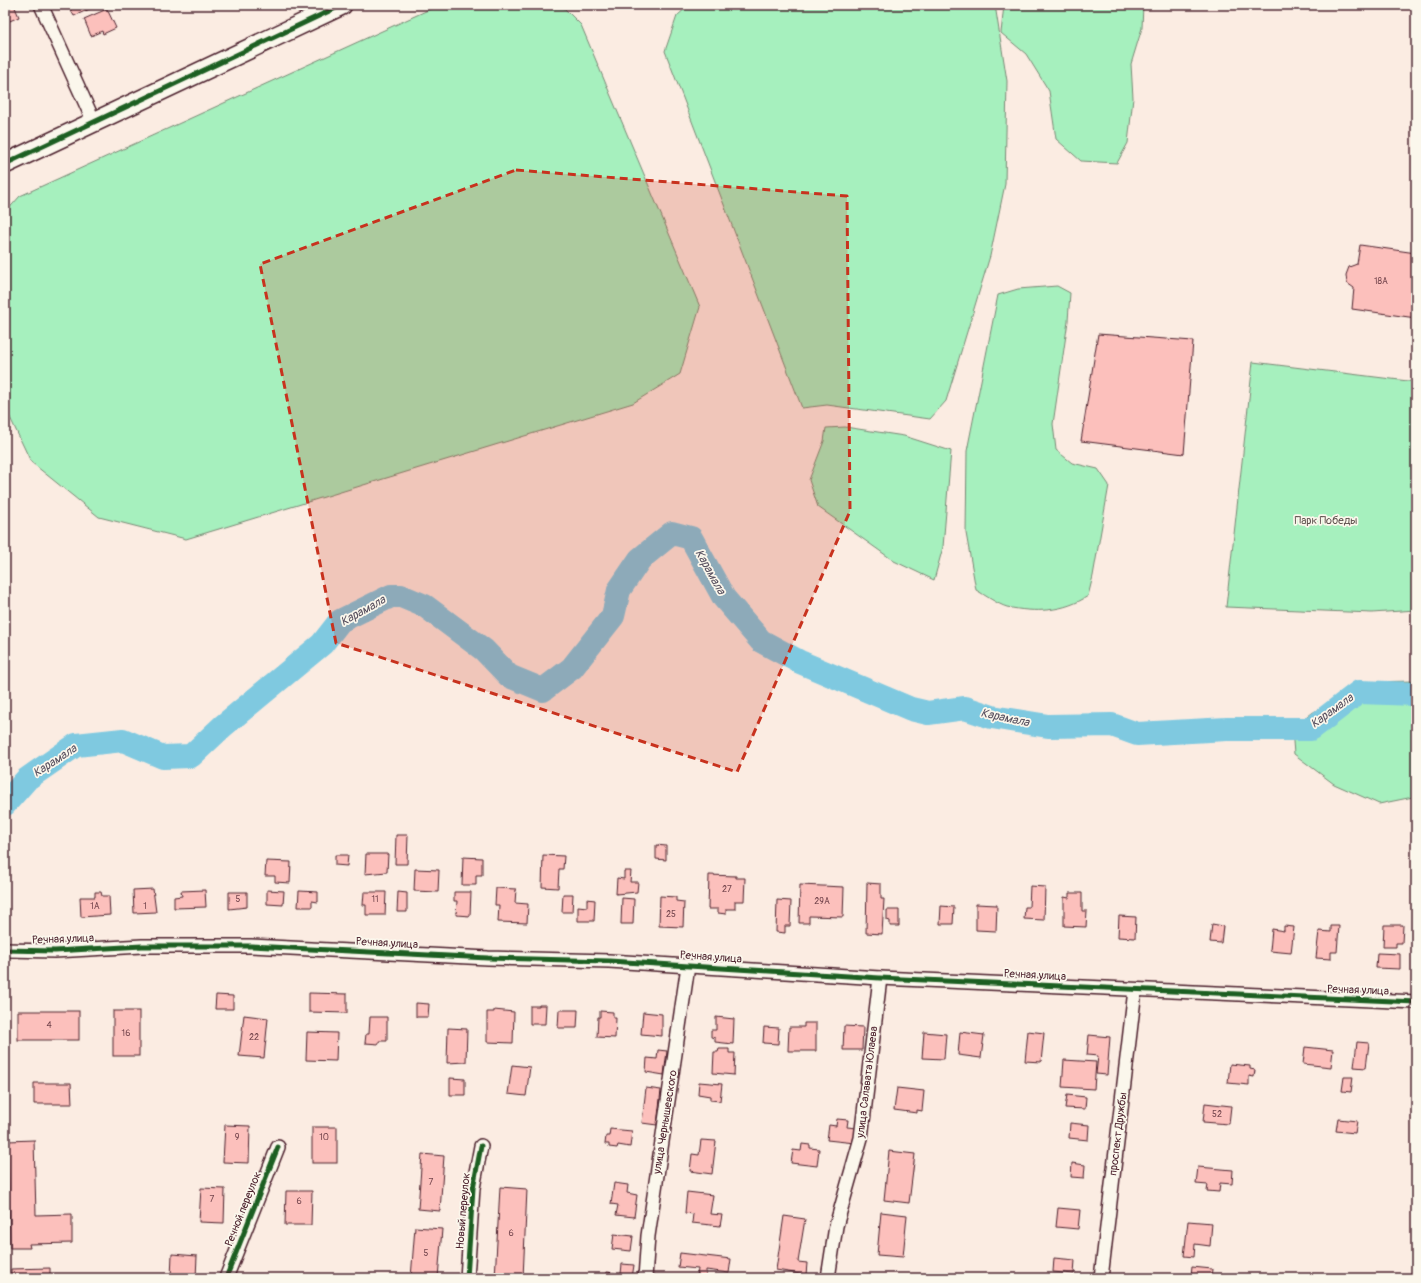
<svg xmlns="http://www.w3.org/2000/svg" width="1421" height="1283" font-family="Pangolin,sans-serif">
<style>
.green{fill:#a6f0be;stroke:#788874}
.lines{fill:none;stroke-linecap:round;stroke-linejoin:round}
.river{stroke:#7fc9e0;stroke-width:24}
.building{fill:#fcc0bc;stroke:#4a1f2b}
.street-casing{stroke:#4a1f2b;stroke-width:16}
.secondary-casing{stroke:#4a1f2b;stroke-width:22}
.street{stroke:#fbf7ec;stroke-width:13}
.secondary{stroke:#fbf7ec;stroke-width:19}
.cycleway-casing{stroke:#fbf7ec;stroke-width:8}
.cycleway{stroke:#1b5e20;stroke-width:5}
.marked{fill:#c8321e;fill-opacity:0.2;stroke:#c8321e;stroke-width:3;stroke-dasharray:8 5;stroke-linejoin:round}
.labels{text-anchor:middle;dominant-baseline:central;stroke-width:3.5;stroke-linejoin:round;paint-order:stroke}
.number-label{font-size:9px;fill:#76474f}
.park-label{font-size:11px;fill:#615350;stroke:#fbf7ec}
.street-label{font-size:11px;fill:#4a1f2b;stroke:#fbf7ec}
.water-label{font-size:12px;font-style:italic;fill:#5a5261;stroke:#fbf7ec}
</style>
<rect width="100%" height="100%" fill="#fbece2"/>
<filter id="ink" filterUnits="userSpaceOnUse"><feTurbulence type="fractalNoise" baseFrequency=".025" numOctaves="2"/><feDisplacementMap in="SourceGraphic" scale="8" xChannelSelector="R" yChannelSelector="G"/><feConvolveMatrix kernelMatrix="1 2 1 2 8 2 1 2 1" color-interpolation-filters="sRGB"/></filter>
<g filter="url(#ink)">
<!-- green -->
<g class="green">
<path d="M439,5H561L581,25L700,307L680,374L633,403L186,539L99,517L31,462L5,407V213L20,196Z"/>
<path d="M689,5H995L1007,81L1005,184L990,256L946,401L930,419L827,405L802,408L665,51L677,16Z"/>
<path d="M1004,5H1143L1142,28L1131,64L1133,98L1128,143L1117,163L1081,161L1056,139L1049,91L1026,54L1001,33Z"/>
<path d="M1057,286L1070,293L1068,321L1053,424L1056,450L1072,463L1098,469L1109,485L1093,576L1088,596C1064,612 1035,613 1007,607C997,604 985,595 976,590L966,533L967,451L998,295L1018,289Z"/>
<path d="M1253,362L1416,382V610L1372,613L1226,607Z"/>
<path d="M845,427L904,436L951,451L943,547L934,580L894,561L818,507L809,480L824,441L826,428Z"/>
<path d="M1416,681V795L1413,797L1379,804L1334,784L1294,754L1292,729L1312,713L1362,682Z"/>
</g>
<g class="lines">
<!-- river -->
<path class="river" d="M5,804L27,779L76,745L123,740L163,757L191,756L223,726L322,644L340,621L391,596H401L425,606L484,650L509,676L543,690L572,668L613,616L619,590L640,559L672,533L691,538L724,598L761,641L800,662L911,709L928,713L965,708L992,717L1048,726L1112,725L1137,734L1227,729H1311L1359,692L1416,694"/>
</g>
<!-- building -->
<g class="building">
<path d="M5,5H14L19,17L5,23Z"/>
<path d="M68,5H92L94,7L74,16Z"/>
<path d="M107,9L116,28L103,34L102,31L91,36L84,19Z"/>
<path d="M1360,245L1416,253V318L1352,309L1354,288L1347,283L1346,275L1349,267L1357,264Z"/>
<path d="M1098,334L1193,341L1184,454L1081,441Z"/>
<path d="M396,835H408L407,864H395Z"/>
<path d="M656,845L666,846V860L656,859Z"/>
<path d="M366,854H388L387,872L365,874Z"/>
<path d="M335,855H348L347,866L335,865Z"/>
<path d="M543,855L564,856L563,869H559L558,888L542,887Z"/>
<path d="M463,857L482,858V875H476V885H462Z"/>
<path d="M266,861L291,862L290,883L275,882V876H265Z"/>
<path d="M415,869L439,870L438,892L414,891Z"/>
<path d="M624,871H631L630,882H638L637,892L616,894L617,878L624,879Z"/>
<path d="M709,875L736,876V878H745L744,901H735V909H726V914L718,913V909H708Z"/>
<path d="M867,883L881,884V899H884L882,934L866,933Z"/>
<path d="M800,885L844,887L843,917L809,916V923H799Z"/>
<path d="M1030,886L1045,887L1044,920L1024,919L1025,907H1029Z"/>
<path d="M496,888L516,889L515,903L528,904L527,923L498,922L499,905H495Z"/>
<path d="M153,889L156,912L134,913L133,890Z"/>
<path d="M205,890L206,907L174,908V897L182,896L181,891Z"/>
<path d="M267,890L284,891L283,905L267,904Z"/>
<path d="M299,891L318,892V902L312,901V907H298Z"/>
<path d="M95,892H101L102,896H109L110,915L81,917L80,897H95Z"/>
<path d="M229,892H247V907L229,909Z"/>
<path d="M364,892H386L385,915H366V905H363Z"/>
<path d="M398,892L407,893V912H397Z"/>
<path d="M454,892H471L470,916L456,915L457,901H454Z"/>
<path d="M1069,893H1082V911H1087L1086,927L1064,926V897L1069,898Z"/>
<path d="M563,894H573L572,912H562Z"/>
<path d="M660,896L676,897V901L684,902L683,927L659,926Z"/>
<path d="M622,898L634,899L633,924H621Z"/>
<path d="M587,899L595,900L594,921H578V906L587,907Z"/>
<path d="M777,900L791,901L790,926H785V933L776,932Z"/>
<path d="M976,904L997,905L996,931L976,930Z"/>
<path d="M941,906L954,907L953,924H940Z"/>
<path d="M887,910H899V926H890V921L887,920Z"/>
<path d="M1119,916L1136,917L1135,938L1118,937Z"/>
<path d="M1212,924L1223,926L1221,943L1210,942Z"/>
<path d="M1384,925H1403L1402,943H1396V947H1383Z"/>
<path d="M1284,926L1294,927L1291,953L1270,951L1272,929L1284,931Z"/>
<path d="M1331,926H1339L1337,952H1331V959L1316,958L1319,931L1331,932Z"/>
<path d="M1377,953L1400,954V969L1376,968Z"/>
<path d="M309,993L347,994V1013L309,1012Z"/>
<path d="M216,995L233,996V1009H215Z"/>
<path d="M416,1003L429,1004L428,1017H416Z"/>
<path d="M539,1005H546L545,1024H530V1006H539Z"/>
<path d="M494,1010L514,1012L513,1043L487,1042V1012H494Z"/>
<path d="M559,1010H578L577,1028H558Z"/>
<rect x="18" y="1011" width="61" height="29"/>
<rect x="113" y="1011" width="26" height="45"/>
<path d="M600,1011L613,1012V1018H616L615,1038L597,1037L598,1017H600Z"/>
<path d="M643,1012L662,1014V1036L641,1034Z"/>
<path d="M244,1015L268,1018L264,1058L239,1056Z"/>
<path d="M370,1017H387V1041H379V1044L365,1043L366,1034H369Z"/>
<path d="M716,1017L734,1019L733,1044L715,1042V1038L711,1037V1030H716Z"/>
<path d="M804,1023H816V1051H788L789,1027H804Z"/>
<path d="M844,1026L863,1027L862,1050H843Z"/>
<path d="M764,1027L779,1028L778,1044L763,1043Z"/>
<path d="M448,1028L467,1029L466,1062L447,1063Z"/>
<path d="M1028,1031L1044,1033L1041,1062L1025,1061Z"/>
<path d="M307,1032L337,1033L336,1061L306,1060Z"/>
<path d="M924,1032L946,1034L944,1059L922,1058Z"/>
<path d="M960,1032L984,1035L981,1058L958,1055Z"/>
<path d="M1089,1035L1110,1037L1107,1075L1096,1074L1098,1056L1087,1055Z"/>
<path d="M1357,1042L1369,1043L1366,1068L1354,1067Z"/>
<path d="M1305,1047L1333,1050L1331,1067L1303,1064Z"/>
<path d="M719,1049H729V1053H735L734,1075L713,1073L714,1052H718Z"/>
<path d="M658,1050L667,1051L664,1075L646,1072L647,1058L657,1059Z"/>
<path d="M1064,1060L1096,1062L1094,1089L1062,1087Z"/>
<path d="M1230,1064L1250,1066V1069L1255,1070L1254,1077L1249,1076V1085L1228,1083Z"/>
<path d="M512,1065L530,1067L526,1096L508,1094Z"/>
<path d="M1344,1077H1353L1351,1092L1342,1091Z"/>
<path d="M450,1078L465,1079V1095H450Z"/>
<path d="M699,1082L722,1084L720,1101L710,1100V1096L698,1094Z"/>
<path d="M34,1083H71L72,1104H34Z"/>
<path d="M646,1088L661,1090L657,1125L642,1123Z"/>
<path d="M897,1088L924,1091L922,1111L917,1110V1113L894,1110Z"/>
<path d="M1067,1095L1086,1097L1085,1109L1065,1108Z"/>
<path d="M1205,1103L1231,1106L1229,1124L1203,1122Z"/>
<path d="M837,1119L848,1120L847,1127L857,1128L855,1143L827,1140L829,1125L836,1126Z"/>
<path d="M1338,1119L1357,1121L1355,1133L1336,1131Z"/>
<path d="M1070,1123L1089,1125L1088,1140L1069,1138Z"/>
<path d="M225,1125L250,1126L249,1163L223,1162Z"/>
<rect x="312" y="1127" width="25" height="36"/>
<path d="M610,1129L632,1131L630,1147L618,1145L617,1148L609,1147V1144H605L606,1136H609Z"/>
<path d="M34,1140L36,1215L72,1214V1243L29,1244L30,1248H10L8,1141Z"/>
<path d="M701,1140L716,1141L712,1174L690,1171L692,1154L699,1155Z"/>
<path d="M802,1144L810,1145V1148L819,1149L817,1166L791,1163L793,1150L801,1151Z"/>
<path d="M889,1151L915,1154L909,1203L884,1200Z"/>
<path d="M422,1154L444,1156L440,1211L418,1209Z"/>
<path d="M1072,1163L1085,1165L1084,1178L1071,1177Z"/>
<path d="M1198,1167L1233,1170L1232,1184L1220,1183L1219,1192L1207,1191L1208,1185L1196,1184Z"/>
<path d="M1415,1178L1416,1179V1192L1413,1191Z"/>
<path d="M614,1183L628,1185L627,1193L637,1195L634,1217L616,1215L618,1205L611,1204Z"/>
<path d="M500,1187L527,1189L523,1278H495Z"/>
<path d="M201,1188L225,1189L224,1223L199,1222Z"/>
<path d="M286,1191H312L311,1225H285Z"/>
<path d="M687,1192L713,1195L710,1214L722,1215L720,1226L692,1223L693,1214L685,1213Z"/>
<path d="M1058,1208L1080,1210L1078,1229L1056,1227Z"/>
<path d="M881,1212L907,1215L903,1257L877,1255Z"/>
<path d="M784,1216L805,1219L798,1262L807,1263L806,1275L776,1270Z"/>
<path d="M1188,1221L1212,1223L1210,1246L1195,1244L1194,1257L1184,1256Z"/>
<path d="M415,1227L442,1229L438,1278H411Z"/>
<path d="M614,1234L633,1236L631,1251L612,1249Z"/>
<path d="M680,1253L731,1259L729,1273L706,1270V1277L697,1276L698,1269L678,1267Z"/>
<path d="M172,1254L197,1256L196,1278H171Z"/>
<path d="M1054,1258L1075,1260L1074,1274L1053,1272Z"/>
<path d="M622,1264L634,1265L632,1278H606L607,1272L621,1274Z"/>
<path d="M1192,1267L1212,1269L1211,1278H1175V1275L1191,1276Z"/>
<path d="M50,1268V1278H11V1269Z"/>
</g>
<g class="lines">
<!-- street casing -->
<g class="street-casing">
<g id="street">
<path d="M41,5L94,122"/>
<path d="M5,950L55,951L142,946H251L488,958L609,961L880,978L1416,1002"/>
<path d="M226,1278L278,1147"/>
<path d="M467,1278L473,1188L481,1146"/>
<path d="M645,1278L648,1236L688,966"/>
<path d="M828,1278L836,1226L861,1138L880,978"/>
<path d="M1101,1278L1135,990"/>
</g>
</g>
<!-- secondary casing -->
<g class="secondary-casing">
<path id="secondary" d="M5,164L342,5"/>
</g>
<!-- street -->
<use href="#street" class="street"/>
<!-- secondary -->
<use href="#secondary" class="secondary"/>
<!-- cycleway casing -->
<g class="cycleway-casing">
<g id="cycleway">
<path d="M5,164L342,5"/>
<path d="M5,950L55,951L142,946H251L488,958L609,961L880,978L1416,1002"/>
<path d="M226,1278L278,1147"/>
<path d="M467,1278L473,1188L481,1146"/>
</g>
</g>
<!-- cycleway -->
<use href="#cycleway" class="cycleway"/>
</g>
</g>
<!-- marked area -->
<path class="marked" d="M516,170L847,196L850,511L737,772L336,643L260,264Z"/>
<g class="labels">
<!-- number labels -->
<g class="number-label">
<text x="1381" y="281">18А</text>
<text x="727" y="889">27</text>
<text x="238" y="899">5</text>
<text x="375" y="899">11</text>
<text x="822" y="901">29А</text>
<text x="95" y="906">1А</text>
<text x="145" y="906">1</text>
<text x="671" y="914">25</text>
<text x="49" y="1025">4</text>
<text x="126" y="1033">16</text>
<text x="254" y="1037">22</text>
<text x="1217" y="1114">52</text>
<text x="237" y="1137">9</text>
<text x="324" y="1137">10</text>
<text x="431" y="1182">7</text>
<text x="212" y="1199">7</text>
<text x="299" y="1201">6</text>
<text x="511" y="1233">6</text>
<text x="426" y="1253">5</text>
</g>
<!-- park labels -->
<g class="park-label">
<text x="1326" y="520">Парк Победы</text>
</g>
<!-- street labels -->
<g class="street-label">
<text transform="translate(63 939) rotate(-2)">Речная улица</text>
<text transform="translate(387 943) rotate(3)">Речная улица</text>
<text transform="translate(711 957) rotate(4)">Речная улица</text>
<text transform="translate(1035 975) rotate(3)">Речная улица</text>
<text transform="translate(1358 990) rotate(2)">Речная улица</text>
<text transform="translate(867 1082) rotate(-83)">улица Салавата Юлаева</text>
<text transform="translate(665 1122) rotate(-81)">улица Чернышевского</text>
<text transform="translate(1118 1134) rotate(-83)">проспект Дружбы</text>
<text transform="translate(243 1209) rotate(-68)">Речной переулок</text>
<text transform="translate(463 1211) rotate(-85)">Новый переулок</text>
</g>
<!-- water labels -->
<g class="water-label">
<text transform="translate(710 572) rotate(61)">Карамала</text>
<text transform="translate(363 611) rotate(-29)">Карамала</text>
<text transform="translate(1332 711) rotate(-36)">Карамала</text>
<text transform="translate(1005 718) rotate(12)">Карамала</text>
<text transform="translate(55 761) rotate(-33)">Карамала</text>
</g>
</g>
<!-- margin -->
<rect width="1421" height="1283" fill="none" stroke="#fbf7ec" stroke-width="20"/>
<rect x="10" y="10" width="1401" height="1263" fill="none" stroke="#4a1f2b" stroke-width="1.5" filter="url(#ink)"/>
</svg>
